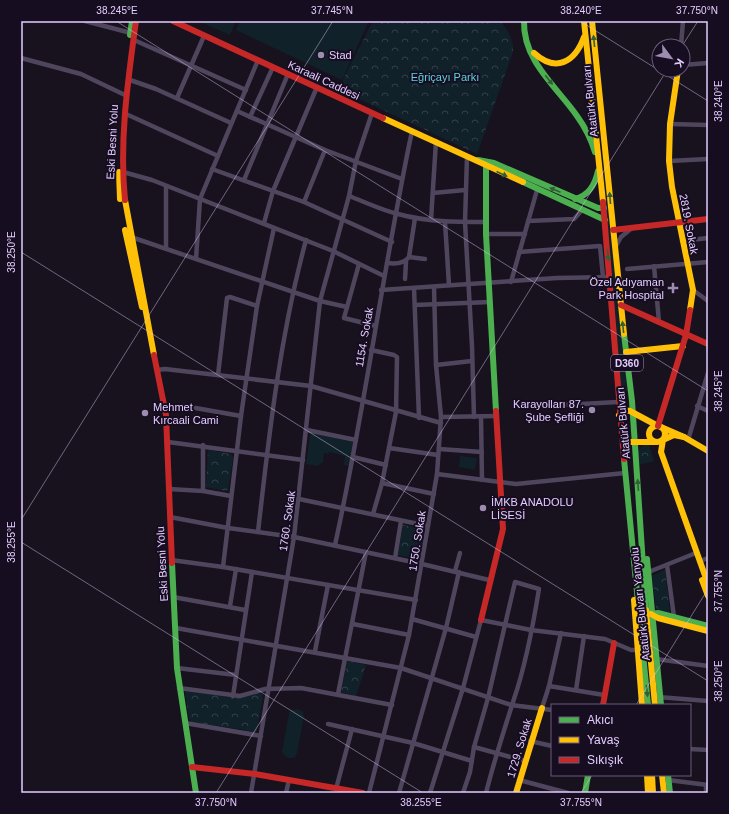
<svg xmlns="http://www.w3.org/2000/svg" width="729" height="814" font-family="Arial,sans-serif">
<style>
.grass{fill:#112129}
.forest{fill:url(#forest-crowns)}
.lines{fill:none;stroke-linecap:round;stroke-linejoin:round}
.street{stroke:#4f465e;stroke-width:4.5}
.fast{stroke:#4caf50;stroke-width:6}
.slow{stroke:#ffc107;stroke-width:6}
.jam{stroke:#c62828;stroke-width:6}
.oneway{fill:#325e38}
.ticks{fill:none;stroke:#e3cdff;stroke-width:1;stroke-opacity:0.45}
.poi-dot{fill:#9c8cb0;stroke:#170d21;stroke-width:1.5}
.labels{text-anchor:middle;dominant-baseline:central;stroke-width:4;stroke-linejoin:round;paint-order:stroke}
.shield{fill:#170d21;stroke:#a693bc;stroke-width:1}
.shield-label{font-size:10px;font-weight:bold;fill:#e3cdff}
.poi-label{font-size:11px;fill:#e3cdff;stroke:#170d21;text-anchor:start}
.park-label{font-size:11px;fill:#59d3df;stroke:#170d21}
.street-label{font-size:11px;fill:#e3cdff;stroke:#170d21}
.neatline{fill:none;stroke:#e3cdff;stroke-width:1.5}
.ticks-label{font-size:10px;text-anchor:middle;fill:#e3cdff}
</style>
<defs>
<pattern id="forest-crowns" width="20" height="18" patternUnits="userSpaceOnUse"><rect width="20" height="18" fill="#112129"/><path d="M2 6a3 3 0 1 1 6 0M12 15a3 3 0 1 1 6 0" fill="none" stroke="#344049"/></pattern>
</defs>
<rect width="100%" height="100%" fill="#17121d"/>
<!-- grass -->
<g class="grass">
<path d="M198,21H236L230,35Z"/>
<path d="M240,21H369L342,80L236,30Z"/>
<path d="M600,125L628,391H620Z"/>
<path d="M312,433L353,442L349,466L344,465L345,456L329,452L328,454L324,453L323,462L317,466L306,464L310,435Z"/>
<path d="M460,456L477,458L475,470L459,467Z"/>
<path d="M298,709L303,712L304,716L297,753L295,757C289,760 285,757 282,752L289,713L291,710Z"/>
</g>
<!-- forest -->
<g class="forest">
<path d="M373,21H500C507,29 514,40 513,52L477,154L338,89Z"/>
<path d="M644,444L649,445L654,461L638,465V451Z"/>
<path d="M208,450L231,454L233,457L228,490L225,491L206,487Z"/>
<path d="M403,525L424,529L419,559L398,555Z"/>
<path d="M665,570L670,613L656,609L652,576Z"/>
<path d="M347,661L366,665L356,696L341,692Z"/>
<path d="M185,691C202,688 222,698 239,698C247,698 255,690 263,694L257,731L253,733L245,732V730L191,722L189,719Z"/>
</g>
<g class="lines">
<!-- street -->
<g class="street">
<path d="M85,21L131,33"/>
<path d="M134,40L246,90"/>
<path d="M681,46L683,21"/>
<path d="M21,58L81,74L125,95"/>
<path d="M683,65L708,63"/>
<path d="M130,80L156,89L231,123"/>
<path d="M177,98L204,36"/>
<path d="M237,111L325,150L402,179"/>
<path d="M126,114L218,156"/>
<path d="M250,117L273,67"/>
<path d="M670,124L708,125"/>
<path d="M467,157L465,222L472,346L474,417"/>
<path d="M669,161L708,159"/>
<path d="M212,169L304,202L392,242"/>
<path d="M123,172L152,180L333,251L384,276"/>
<path d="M244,180L288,74"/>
<path d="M166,186V248"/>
<path d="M433,193L465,190"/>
<path d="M349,196C365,202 381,210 398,214C427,222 456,222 486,222"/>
<path d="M304,202L325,150"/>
<path d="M431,220L436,141"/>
<path d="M528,221L574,219L582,210"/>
<path d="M445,222L449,285"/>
<path d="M264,223L273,191L317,87"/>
<path d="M486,234H525"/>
<path d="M131,237L320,301L347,307"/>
<path d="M682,241L708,238"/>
<path d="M616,246L621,237L632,228"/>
<path d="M519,252L600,246L603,277"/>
<path d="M409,257L415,218"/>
<path d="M196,259L200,199L258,60"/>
<path d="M387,263C395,264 404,264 409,257L425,259"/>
<path d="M359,264L344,318L376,326"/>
<path d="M654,266L659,322"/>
<path d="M627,269L708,262"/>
<path d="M405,279L406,262"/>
<path d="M511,282L537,190"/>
<path d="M414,288L419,418"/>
<path d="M381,290L557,278L610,277"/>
<path d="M693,290L708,301"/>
<path d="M415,305L490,302"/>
<path d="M371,350L394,355L397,357L396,412L382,483L373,514"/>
<path d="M436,365L472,361"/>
<path d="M157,370L165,369L311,386L441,423"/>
<path d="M218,375L227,298L230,297L257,306"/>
<path d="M545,406L618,402"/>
<path d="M697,406L708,411"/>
<path d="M165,407L184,406L241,416"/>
<path d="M441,417L497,416"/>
<path d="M481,417L482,480"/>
<path d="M307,430L356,440"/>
<path d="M688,440L708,373"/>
<path d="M168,442L303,460"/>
<path d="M389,448L438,455"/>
<path d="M439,449L482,452"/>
<path d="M353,457L386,465"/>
<path d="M437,474L516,484L625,473"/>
<path d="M382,483L434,494"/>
<path d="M169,489L203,491L231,496"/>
<path d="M203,491V445"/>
<path d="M299,499L428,526"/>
<path d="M170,517L228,528L294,537L422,564L489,580"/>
<path d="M258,532C269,434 280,336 306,240"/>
<path d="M335,545C365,408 383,269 412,131"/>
<path d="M395,558L401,521"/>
<path d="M171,560L223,567L416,600"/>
<path d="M700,561L708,558"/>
<path d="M667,565L674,617"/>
<path d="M223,567L241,416L257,306L274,228"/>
<path d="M455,571L460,553"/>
<path d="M646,573L696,553"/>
<path d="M173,597L245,610"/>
<path d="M230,606L236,569"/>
<path d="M412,619L476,637"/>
<path d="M353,624L409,635"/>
<path d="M176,628L401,668L511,705L552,710"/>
<path d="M315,651L328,585"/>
<path d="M656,659L708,666"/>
<path d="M177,668L236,675"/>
<path d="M549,686L604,695"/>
<path d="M179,688L240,696L265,689L301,688L392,705"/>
<path d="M576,690L584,636"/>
<path d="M338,694L366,552"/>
<path d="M233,696L252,572"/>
<path d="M658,697L708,701"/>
<path d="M542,708L549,686L561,633"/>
<path d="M185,723L261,736"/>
<path d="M328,724L413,743L472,761"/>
<path d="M530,741L552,746"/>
<path d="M474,747L525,761"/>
<path d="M690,749L708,750"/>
<path d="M519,780L568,793"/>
<path d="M668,780L708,785"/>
<path d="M706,785V793"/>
<path d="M336,789L352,729"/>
<path d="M251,793L294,537L320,301L349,196L356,161L372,113"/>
<path d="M286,793L289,780"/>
<path d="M369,793L409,635L437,474L441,417L436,365L434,287"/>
<path d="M399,793L446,628L459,572"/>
<path d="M430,793L463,688L481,620L531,630L605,639L631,650H641"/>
<path d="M463,793L470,772L474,747L488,698L515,582L539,589C533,626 526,664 514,699C504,730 494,761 486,793"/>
</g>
<!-- fast -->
<g class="fast">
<path d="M524,21C523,61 556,86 577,116C585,127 591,139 595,152"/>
<path d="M130,35L132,21"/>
<path d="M478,160L494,163L598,208H604"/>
<path d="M486,166V234L496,411"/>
<path d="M523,182L605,220"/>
<path d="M575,199C589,195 595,185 598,171"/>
<path d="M624,334L632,401L646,610"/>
<path d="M624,459L648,705"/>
<path d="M647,559L661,705"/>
<path d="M172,563L177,668L196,793"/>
<path d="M651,614L658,613L708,626"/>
<path d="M668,775L670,793"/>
<path d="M585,793L588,775"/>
</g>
<!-- slow -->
<g class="slow">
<path d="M584,21L603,202"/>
<path d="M592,21L624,334"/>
<path d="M534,53C556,73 575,62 584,37"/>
<path d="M678,70L670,124L669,161L672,187L693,290L690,310"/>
<path d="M383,118L523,182"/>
<path d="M119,172L120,199"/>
<path d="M125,200L154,355"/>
<path d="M125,230L142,307"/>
<path d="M626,352L683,346"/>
<path d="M619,415L624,410L630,411L658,426"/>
<circle cx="657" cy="434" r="8"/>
<path d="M661,427L684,437L708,451"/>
<path d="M684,437L674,435L663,440L661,452L708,584"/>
<path d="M630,442H655"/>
<path d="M702,580L708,596"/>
<path d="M634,600L642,705"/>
<path d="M646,610L655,705"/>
<path d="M651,614L658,618L708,631"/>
<path d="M647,775L648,793"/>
<path d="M652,775L653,793"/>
<path d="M662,775L664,793"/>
<path d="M516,793L542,708"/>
</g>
<!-- jam -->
<g class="jam">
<path d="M173,21L383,118"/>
<path d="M125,200C119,140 128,80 136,21"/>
<path d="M603,202L624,459"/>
<path d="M613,230L708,219"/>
<path d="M621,305L708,344"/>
<path d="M154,355L166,415L172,563"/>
<path d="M658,426L686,335L690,310"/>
<path d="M481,620L503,529L496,411"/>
<path d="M603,705L614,643"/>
<path d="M192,767L255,774L363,793"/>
</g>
</g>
<!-- one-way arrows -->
<defs><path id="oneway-solid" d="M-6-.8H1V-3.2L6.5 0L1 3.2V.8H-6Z"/></defs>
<g class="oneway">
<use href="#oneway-solid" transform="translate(594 41) rotate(-96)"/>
<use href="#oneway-solid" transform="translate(549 80) rotate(52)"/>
<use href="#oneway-solid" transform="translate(502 174) rotate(24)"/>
<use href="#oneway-solid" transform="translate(555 190) rotate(-157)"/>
<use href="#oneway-solid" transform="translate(610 198) rotate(-95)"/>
<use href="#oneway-solid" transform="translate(608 255) rotate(85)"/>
<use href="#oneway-solid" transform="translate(623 327) rotate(-96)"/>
<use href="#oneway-solid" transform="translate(638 485) rotate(-94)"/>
<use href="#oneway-solid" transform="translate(647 691) rotate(84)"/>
</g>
<!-- ticks -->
<path class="ticks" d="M116,21L708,391M580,21L708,101M682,46L698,21M21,252L708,681M21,520L333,21M21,542L423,793M636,705L708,589M216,793L667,70M581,793L592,775"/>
<!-- markers -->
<g class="poi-dot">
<circle cx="321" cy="55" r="4"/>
<path d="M671 282h4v4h4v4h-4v4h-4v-4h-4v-4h4z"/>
<circle cx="592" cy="410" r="4"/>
<circle cx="145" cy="413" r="4"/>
<circle cx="483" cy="508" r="4"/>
</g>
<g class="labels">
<!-- shield labels -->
<rect class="shield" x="611" y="355" width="32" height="16" rx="3"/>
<g class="shield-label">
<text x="627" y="363">D360</text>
</g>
<!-- poi labels -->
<g class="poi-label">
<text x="329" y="55">Stad</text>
<text x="664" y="282" text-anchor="end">Özel Adıyaman<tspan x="664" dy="13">Park Hospital</tspan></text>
<text x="584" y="404" text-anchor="end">Karayolları 87.<tspan x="584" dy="13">Şube Şefliği</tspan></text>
<text x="153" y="407">Mehmet<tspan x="153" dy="13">Kırcaali Cami</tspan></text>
<text x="491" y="502">İMKB ANADOLU<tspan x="491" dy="13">LİSESİ</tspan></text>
</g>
<!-- park labels -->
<g class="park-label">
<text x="445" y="77">Eğriçayı Parkı</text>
</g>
<!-- street labels -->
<g class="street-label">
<text transform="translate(324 80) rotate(25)">Karaali Caddesi</text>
<text transform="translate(590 101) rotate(-96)">Atatürk Bulvarı</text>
<text transform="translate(112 142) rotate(-87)">Eski Besni Yolu</text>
<text transform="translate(689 224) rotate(79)">2819. Sokak</text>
<text transform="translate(364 337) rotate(-80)">1154. Sokak</text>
<text transform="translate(623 423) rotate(-95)">Atatürk Bulvarı</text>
<text transform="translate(287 521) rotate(-82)">1760. Sokak</text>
<text transform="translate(417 541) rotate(-81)">1750. Sokak</text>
<text transform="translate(162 564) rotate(-93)">Eski Besni Yolu</text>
<text transform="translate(640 604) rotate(-96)">Atatürk Bulvarı Yanyolu</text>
<text transform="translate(519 748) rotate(-73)">1729. Sokak</text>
</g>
</g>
<!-- border -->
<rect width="729" height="814" fill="none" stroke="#170d21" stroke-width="44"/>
<!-- legend -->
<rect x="551" y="704" width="140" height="72" fill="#170d21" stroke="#695a7a"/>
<rect x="559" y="717" width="20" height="6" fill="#4caf50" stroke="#695a7a"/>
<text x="587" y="724" font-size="12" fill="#e3cdff">Akıcı</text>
<rect x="559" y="737" width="20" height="6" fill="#ffc107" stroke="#695a7a"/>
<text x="587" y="744" font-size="12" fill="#e3cdff">Yavaş</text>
<rect x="559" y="757" width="20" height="6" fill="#c62828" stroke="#695a7a"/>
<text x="587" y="764" font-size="12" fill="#e3cdff">Sıkışık</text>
<!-- north arrow -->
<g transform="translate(671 58) rotate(122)"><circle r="19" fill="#170d21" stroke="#695a7a"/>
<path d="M0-3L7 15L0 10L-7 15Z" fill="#9c8cb0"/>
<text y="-6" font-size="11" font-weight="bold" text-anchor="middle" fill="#e3cdff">K</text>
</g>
<rect x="22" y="22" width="685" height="770" class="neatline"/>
<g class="ticks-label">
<text x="117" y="14">38.245°E</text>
<text x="332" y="14">37.745°N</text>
<text x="581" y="14">38.240°E</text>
<text x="697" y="14">37.750°N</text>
<text transform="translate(718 101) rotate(-90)" y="4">38.240°E</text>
<text transform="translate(11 252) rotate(-90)" y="4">38.250°E</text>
<text transform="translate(718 391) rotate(-90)" y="4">38.245°E</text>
<text transform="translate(11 542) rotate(-90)" y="4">38.255°E</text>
<text transform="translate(718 591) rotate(-90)" y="4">37.755°N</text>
<text transform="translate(718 681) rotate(-90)" y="4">38.250°E</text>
<text x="216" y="806">37.750°N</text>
<text x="421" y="806">38.255°E</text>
<text x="581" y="806">37.755°N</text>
</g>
</svg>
